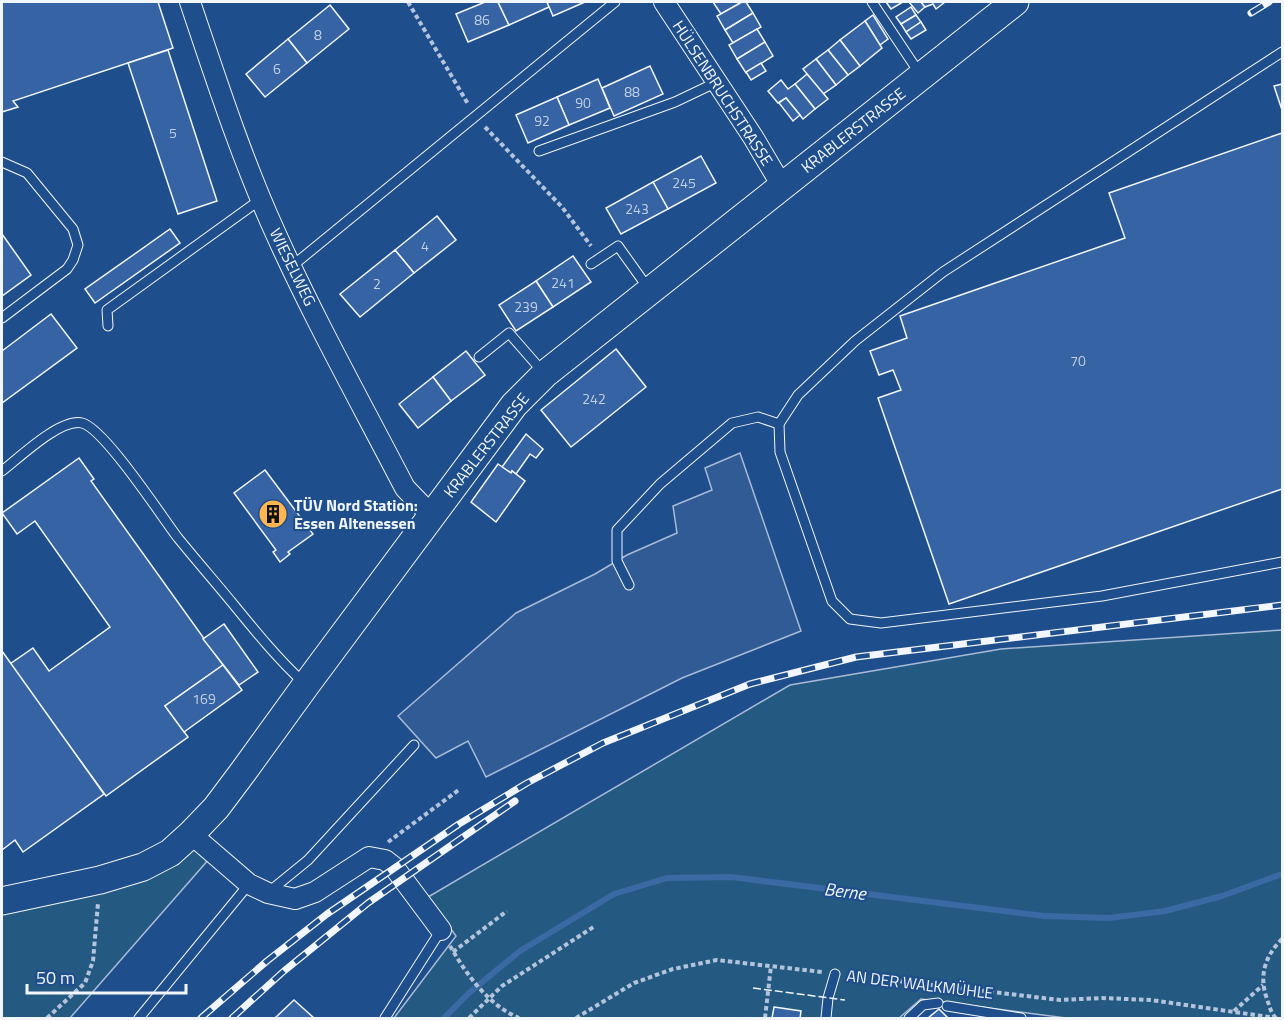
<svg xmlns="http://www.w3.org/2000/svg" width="1284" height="1020" font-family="'Titillium Web',sans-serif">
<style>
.green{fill:#245a82;stroke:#a8bbd7;stroke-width:1.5}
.parking{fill:#305b95;stroke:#a8bbd7;stroke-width:1.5}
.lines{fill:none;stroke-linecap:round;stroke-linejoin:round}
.stream{stroke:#3b69a3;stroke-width:6}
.building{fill:#3563a3;stroke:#f2f6ff;stroke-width:1.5}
.lane-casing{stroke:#f2f6ff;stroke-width:11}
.street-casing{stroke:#f2f6ff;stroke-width:22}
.secondary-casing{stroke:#f2f6ff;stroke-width:29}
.path{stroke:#b3c4dc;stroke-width:4;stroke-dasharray:4.5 3;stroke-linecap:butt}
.lane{stroke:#1f4e8c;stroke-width:9}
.street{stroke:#1f4e8c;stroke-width:20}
.secondary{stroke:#1f4e8c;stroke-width:27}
.rail-casing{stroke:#f2f6ff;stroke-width:7}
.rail{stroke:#1f4e8c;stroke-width:4.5;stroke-dasharray:14;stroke-linecap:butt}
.fence{stroke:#f2f6ff;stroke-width:1.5;stroke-dasharray:8 3;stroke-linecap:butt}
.labels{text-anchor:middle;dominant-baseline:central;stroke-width:4.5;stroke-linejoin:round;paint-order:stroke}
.number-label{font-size:14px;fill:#c3d1e8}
.street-label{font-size:16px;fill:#f2f6ff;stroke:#1f4e8c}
.poi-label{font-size:16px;font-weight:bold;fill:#f2f6ff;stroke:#1f4e8c;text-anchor:start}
.water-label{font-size:18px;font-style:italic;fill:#f2f6ff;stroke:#1f4e8c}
</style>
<rect width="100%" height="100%" fill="#1f4e8c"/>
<!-- green -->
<g class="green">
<path d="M1282,630V1018H1066L921,999L899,1018H394L456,936L428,897L790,685L1001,649Z"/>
<path d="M192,844L209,859L70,1018H2V909Z"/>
</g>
<!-- parking -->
<path class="parking" d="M740,453L801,631L682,678L486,777L468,741L436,758L398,716L516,613L595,574L627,555L677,533L673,506L712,490L705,468Z"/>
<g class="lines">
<!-- stream -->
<path class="stream" d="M444,1018L469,993L520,951L614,894L667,878L731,877L1044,916L1109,918L1165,911L1222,896L1282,874"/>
</g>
<!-- building -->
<g class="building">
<path d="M2,2H158L173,48L13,101L18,107L2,112Z"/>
<path d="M485,2H498L509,25L468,42L456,14Z"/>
<path d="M498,2H547L549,7L509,25Z"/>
<path d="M547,2H585L553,16Z"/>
<path d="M713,2H742L721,14Z"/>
<path d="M742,2H746L753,13L725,30L717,16Z"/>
<path d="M886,2H903L891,9Z"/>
<path d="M909,2H921L925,7L918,13Z"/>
<path d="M921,2H945L936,9L933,4L925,7Z"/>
<path d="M330,5L349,29L307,63L288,39Z"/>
<path d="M911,7L916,15L901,24L896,17Z"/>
<path d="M753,13L761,27L733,43L725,30Z"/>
<path d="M873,15L888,39L880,45L865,21Z"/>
<path d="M916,15L921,22L906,32L901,24Z"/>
<path d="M865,21L882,48L860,66L840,40Z"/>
<path d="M921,22L926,30L911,39L906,32Z"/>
<path d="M757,29L765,42L737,59L729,45Z"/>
<path d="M288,39L307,63L265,97L246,74Z"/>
<path d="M840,40L860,66L848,75L828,50Z"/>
<path d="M765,42L773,56L746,73L737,59Z"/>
<path d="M168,50L217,201L178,214L128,63Z"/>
<path d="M828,50L848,75L836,85L816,59Z"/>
<path d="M816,59L836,85L823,94L803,69Z"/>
<path d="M761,63L766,71L751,80L746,72Z"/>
<path d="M650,66L663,94L614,116L602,88Z"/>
<path d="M807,74L828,99L815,109L795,84Z"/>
<path d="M598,79L610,108L569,125L557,97Z"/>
<path d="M781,80L788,89L795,84L815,109L803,119L786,98L778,103L768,91Z"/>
<path d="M1282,84V110L1274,86Z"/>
<path d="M557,97L569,125L528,143L516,115Z"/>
<path d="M786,98L800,115L793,121L779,103Z"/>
<path d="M1282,133V489L949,604L878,398L901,390L893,370L879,375L870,351L907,338L900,316L1125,238L1109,193Z"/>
<path d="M701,156L716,183L668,209L653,182Z"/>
<path d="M653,182L668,209L621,234L606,208Z"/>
<path d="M437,216L456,240L414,273L395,250Z"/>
<path d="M170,229L180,243L95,303L85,289Z"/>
<path d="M2,234L31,275L2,296Z"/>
<path d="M395,250L414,273L360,317L340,294Z"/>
<path d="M573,256L591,282L553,307L536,281Z"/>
<path d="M536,281L553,307L516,331L499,305Z"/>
<path d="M51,314L77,348L2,403V351Z"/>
<path d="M616,349L646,387L571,447L541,410Z"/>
<path d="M466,351L485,375L451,401L433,377Z"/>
<path d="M433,377L451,401L418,428L399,404Z"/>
<path d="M526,434L543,449L536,458L530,454L516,474L512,471L511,473L502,467Z"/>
<path d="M79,458L94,479L91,481L223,665L165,706L188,737L106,796L10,664L33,648L49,671L110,627L35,521L17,534L2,513Z"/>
<path d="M498,464L511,473L512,471L525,481L496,522L471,502Z"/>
<path d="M265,470L313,534L288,552L290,554L280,562L273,552L276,550L234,493Z"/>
<path d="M224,624L258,672L239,685L203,639Z"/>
<path d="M2,651L104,794L23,852L15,840L2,850Z"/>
<path d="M223,665L242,690L184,732L165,706Z"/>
<path d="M294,1000L314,1018H275Z"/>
<path d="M774,1007L801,1011L800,1018H772Z"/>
<path d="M939,1009L948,1018H928Z"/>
</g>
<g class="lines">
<!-- lane casing -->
<g class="lane-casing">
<g id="lane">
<path d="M872,2L920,74"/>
<path d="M1282,52L943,272L855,341L798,395L779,424L780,452L832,601L850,619L881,623L1102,596L1282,562"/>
<path d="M539,151L675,102L717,82"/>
<path d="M2,162L27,173L73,229L78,245L73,260L67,269L2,318"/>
<path d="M591,264L618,246L648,288"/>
<path d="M291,267L615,2"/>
<path d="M108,326L107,310L261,199"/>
<path d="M479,357L509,333L543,372"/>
<path d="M2,471C19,458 60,418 82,423C104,428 162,517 178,538C196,560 215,582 234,605C256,632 278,659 304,683"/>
<path d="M629,585L617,561V530L660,484L732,423L758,417L779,424"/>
<path d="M270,891L308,860L414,745"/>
<path d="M947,1006L1021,1018"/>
<path d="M139,1018L249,884"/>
<path d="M385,1018L441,930"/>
<path d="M826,1018L828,998L835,974"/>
<path d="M909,1018L923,1005L938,1003"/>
</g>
</g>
<!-- street casing -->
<g class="street-casing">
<g id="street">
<path d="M190,2C216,79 241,157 275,232C314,319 361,403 405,488L431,515"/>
<path d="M664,2L753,137L782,186"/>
<path d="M191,834L249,884L268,893L295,899L315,892L369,857L385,860L394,867L441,930"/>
</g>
</g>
<!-- secondary casing -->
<g class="secondary-casing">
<path id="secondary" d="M2,901L100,880L143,867L170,853L191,834L216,808L243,772L306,685L514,405L545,374L1015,2"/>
</g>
<!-- path -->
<g class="path">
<path d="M408,2L468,104"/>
<path d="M485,127L562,207L591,246"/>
<path d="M388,842L460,789"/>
<path d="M450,946C467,975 488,1005 519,1018"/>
<path d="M453,952L507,911"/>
<path d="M848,975L1060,1000L1102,998L1151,1000L1276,1018"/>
<path d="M1234,1011L1263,985"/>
<path d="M47,1018L85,983L93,961L98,903"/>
<path d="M469,1018L502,986L595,926"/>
<path d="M576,1018L634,983L673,969L717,960L822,972"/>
<path d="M765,1018L771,966"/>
<path d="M1276,1018C1270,1012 1269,1004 1266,996C1259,974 1266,955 1282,939"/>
</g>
<!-- lane -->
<use href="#lane" class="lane"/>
<!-- street -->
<use href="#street" class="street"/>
<!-- secondary -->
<use href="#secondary" class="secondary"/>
<!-- rail casing -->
<g class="rail-casing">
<g id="rail">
<path d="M1251,13L1269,2"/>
<path d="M201,1018L267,961L327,914L459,824L527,783L603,743L750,684L856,657L1282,605"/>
<path d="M232,1018L284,971L368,903L515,801"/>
</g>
</g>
<!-- rail -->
<use href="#rail" class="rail"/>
<!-- fence -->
<path class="fence" d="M753,988L845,1000"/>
</g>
<!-- icons -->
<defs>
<g id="building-disc" transform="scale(1.5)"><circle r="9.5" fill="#ffb74d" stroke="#1f4e8c"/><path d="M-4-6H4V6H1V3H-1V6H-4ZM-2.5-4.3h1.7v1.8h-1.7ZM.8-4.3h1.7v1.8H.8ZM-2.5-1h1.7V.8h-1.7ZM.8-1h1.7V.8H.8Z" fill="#111"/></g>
</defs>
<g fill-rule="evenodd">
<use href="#building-disc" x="273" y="514"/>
</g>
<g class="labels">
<!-- number labels -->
<g class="number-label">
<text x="482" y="19">86</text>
<text x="318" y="34">8</text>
<text x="277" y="68">6</text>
<text x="632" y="91">88</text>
<text x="583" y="102">90</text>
<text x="542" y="120">92</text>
<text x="173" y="132">5</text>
<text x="684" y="182">245</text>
<text x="637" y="208">243</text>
<text x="425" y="245">4</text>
<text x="563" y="282">241</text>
<text x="377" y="283">2</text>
<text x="526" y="306">239</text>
<text x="1078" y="360">70</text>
<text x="594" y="398">242</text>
<text x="204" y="698">169</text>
</g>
<!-- street labels -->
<g class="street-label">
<text transform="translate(723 93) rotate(57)">HÜLSENBRUCHSTRASSE</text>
<text transform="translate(853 130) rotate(-38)">KRABLERSTRASSE</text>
<text transform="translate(293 267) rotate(64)">WIESELWEG</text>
<text transform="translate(486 445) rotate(-52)">KRABLERSTRASSE</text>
<text transform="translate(920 984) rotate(7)">AN DER WALKMÜHLE</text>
</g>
<!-- poi labels -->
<g class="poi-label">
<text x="294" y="505">TÜV Nord Station:<tspan x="294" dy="18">Essen Altenessen</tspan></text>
</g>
<!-- water labels -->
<g class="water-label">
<text transform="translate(845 891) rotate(7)">Berne</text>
</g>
</g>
<!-- border -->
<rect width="1284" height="1020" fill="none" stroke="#f2f6ff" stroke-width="6"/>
<!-- scale -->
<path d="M27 984v9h159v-9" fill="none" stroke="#f2f6ff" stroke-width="3"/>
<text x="36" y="984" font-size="18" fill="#f2f6ff" stroke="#1f4e8c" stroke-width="4.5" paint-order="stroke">50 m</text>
</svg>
